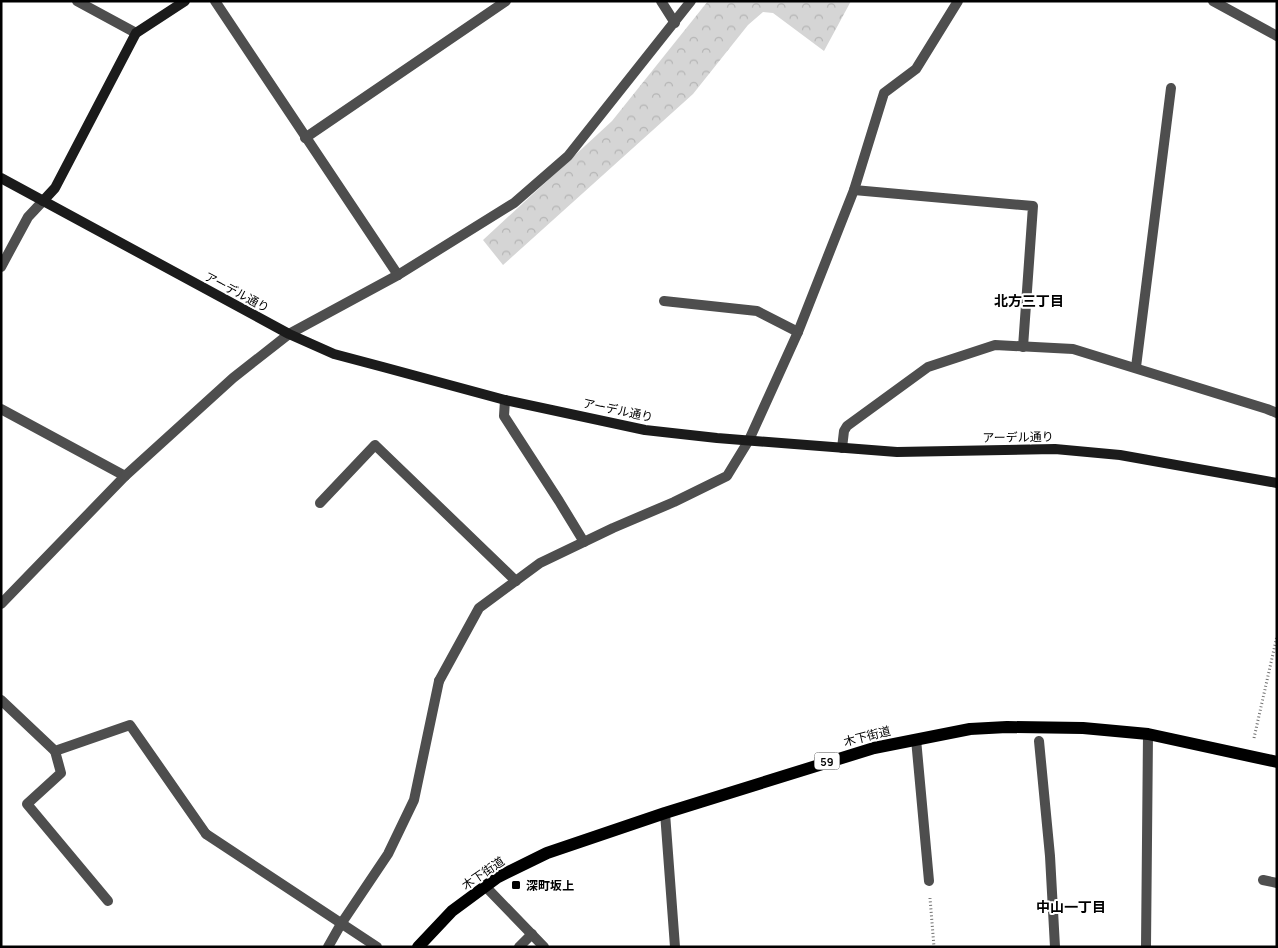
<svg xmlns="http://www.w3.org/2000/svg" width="1278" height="948" font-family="Manrope,'Noto Sans JP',sans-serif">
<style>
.forest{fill:url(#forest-crowns)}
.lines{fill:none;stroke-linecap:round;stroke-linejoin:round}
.path{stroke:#707070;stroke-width:3;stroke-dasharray:1 2.5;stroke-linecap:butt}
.lane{stroke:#4e4e4e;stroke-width:10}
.street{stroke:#4e4e4e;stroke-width:10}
.secondary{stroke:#1b1b1b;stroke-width:10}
.primary{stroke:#000;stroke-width:12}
.poi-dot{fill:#000;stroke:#fff;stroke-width:2}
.labels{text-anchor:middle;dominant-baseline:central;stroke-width:4;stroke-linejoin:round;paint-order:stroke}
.shield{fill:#fff;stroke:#4c4c4c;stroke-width:1}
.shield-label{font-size:11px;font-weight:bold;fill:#000}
.street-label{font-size:12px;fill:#000;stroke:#fff}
.poi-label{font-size:12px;font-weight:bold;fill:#000;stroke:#fff;text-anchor:start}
.neighbourhood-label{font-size:14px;font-weight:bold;fill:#000;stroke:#fff}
</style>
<defs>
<pattern id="forest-crowns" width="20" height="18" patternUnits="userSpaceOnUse" patternTransform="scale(1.25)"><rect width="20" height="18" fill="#d5d5d5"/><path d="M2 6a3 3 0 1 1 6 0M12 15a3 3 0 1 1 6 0" fill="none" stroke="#b5b5b5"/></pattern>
</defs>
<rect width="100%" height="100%" fill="#fff"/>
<!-- forest -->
<path class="forest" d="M708,1H851L824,51L773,13L763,12L748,25L693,94L503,265L483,240L612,121Z"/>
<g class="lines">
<!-- path -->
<g class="path">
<path d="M1254,738L1277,636"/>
<path d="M930,898L934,947"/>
</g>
<!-- lane -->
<g class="lane">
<path d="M664,301L757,311L798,332"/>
<path d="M1136,367L1171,88"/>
<path d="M505,400L504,416L559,501L584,542"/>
<path d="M916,739L929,881"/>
<path d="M1039,741L1050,856L1055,947"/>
<path d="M55,751L61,773L27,804L108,901"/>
<path d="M206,834L377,947"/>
<path d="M1263,880L1277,883"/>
<path d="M328,947L341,924L388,854L414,800L439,681"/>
</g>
<!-- street -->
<g class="street">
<path d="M77,1L136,33"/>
<path d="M215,1L398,275"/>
<path d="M661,1L675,23"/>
<path d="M1213,1L1277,36"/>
<path d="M305,138L506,1"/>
<path d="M854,190L1033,206L1023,347"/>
<path d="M1,267L28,217L43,201"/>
<path d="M1,409L125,476"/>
<path d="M842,448L844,431L847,426L928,367L995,345L1073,349L1267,409L1277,413"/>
<path d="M320,503L375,445L516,581"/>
<path d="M1,604L125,476L233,378L289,334L398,275L514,203L568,156L691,1"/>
<path d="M439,681L479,608L540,563L613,528L674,502L727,476L749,440L798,332L854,190L884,93L916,69L958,1"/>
<path d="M1,700L55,751L130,725L206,834"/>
<path d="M665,813L675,947"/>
<path d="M485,886L544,947"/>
<path d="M519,947L532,934"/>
<path d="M1146,947L1148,734"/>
</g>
<!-- secondary -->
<g class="secondary">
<path d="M1,178L289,334L334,354L383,367L505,400L645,430L717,438L897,452L1055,449L1120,455L1277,483"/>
<path d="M43,201L55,188L136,33L185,1"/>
</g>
<!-- primary -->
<path class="primary" d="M418,947L452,911L498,877L547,853L665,813L874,748L970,729L1007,727L1083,728L1148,734L1277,762"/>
</g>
<!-- markers -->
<rect class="poi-dot" x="511" y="880" width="10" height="10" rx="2.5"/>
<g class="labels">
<!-- shield labels -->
<rect class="shield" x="814.5" y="752.5" width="25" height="17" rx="4"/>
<g class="shield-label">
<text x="827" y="761">59</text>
</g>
<!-- street labels -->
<g class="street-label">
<text transform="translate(237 292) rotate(28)">アーデル通り</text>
<text transform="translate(618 410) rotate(12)">アーデル通り</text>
<text transform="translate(1018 437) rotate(-1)">アーデル通り</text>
<text transform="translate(867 736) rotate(-14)">木下街道</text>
<text transform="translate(483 873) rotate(-34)">木下街道</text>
</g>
<!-- poi labels -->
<g class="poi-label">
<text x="526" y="885">深町坂上</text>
</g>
<!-- neighbourhood labels -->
<g class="neighbourhood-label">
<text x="1029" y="300">北方三丁目</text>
<text x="1071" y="906">中山一丁目</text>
</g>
</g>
<!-- border -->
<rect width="1278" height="948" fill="none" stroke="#000000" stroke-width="5"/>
</svg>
